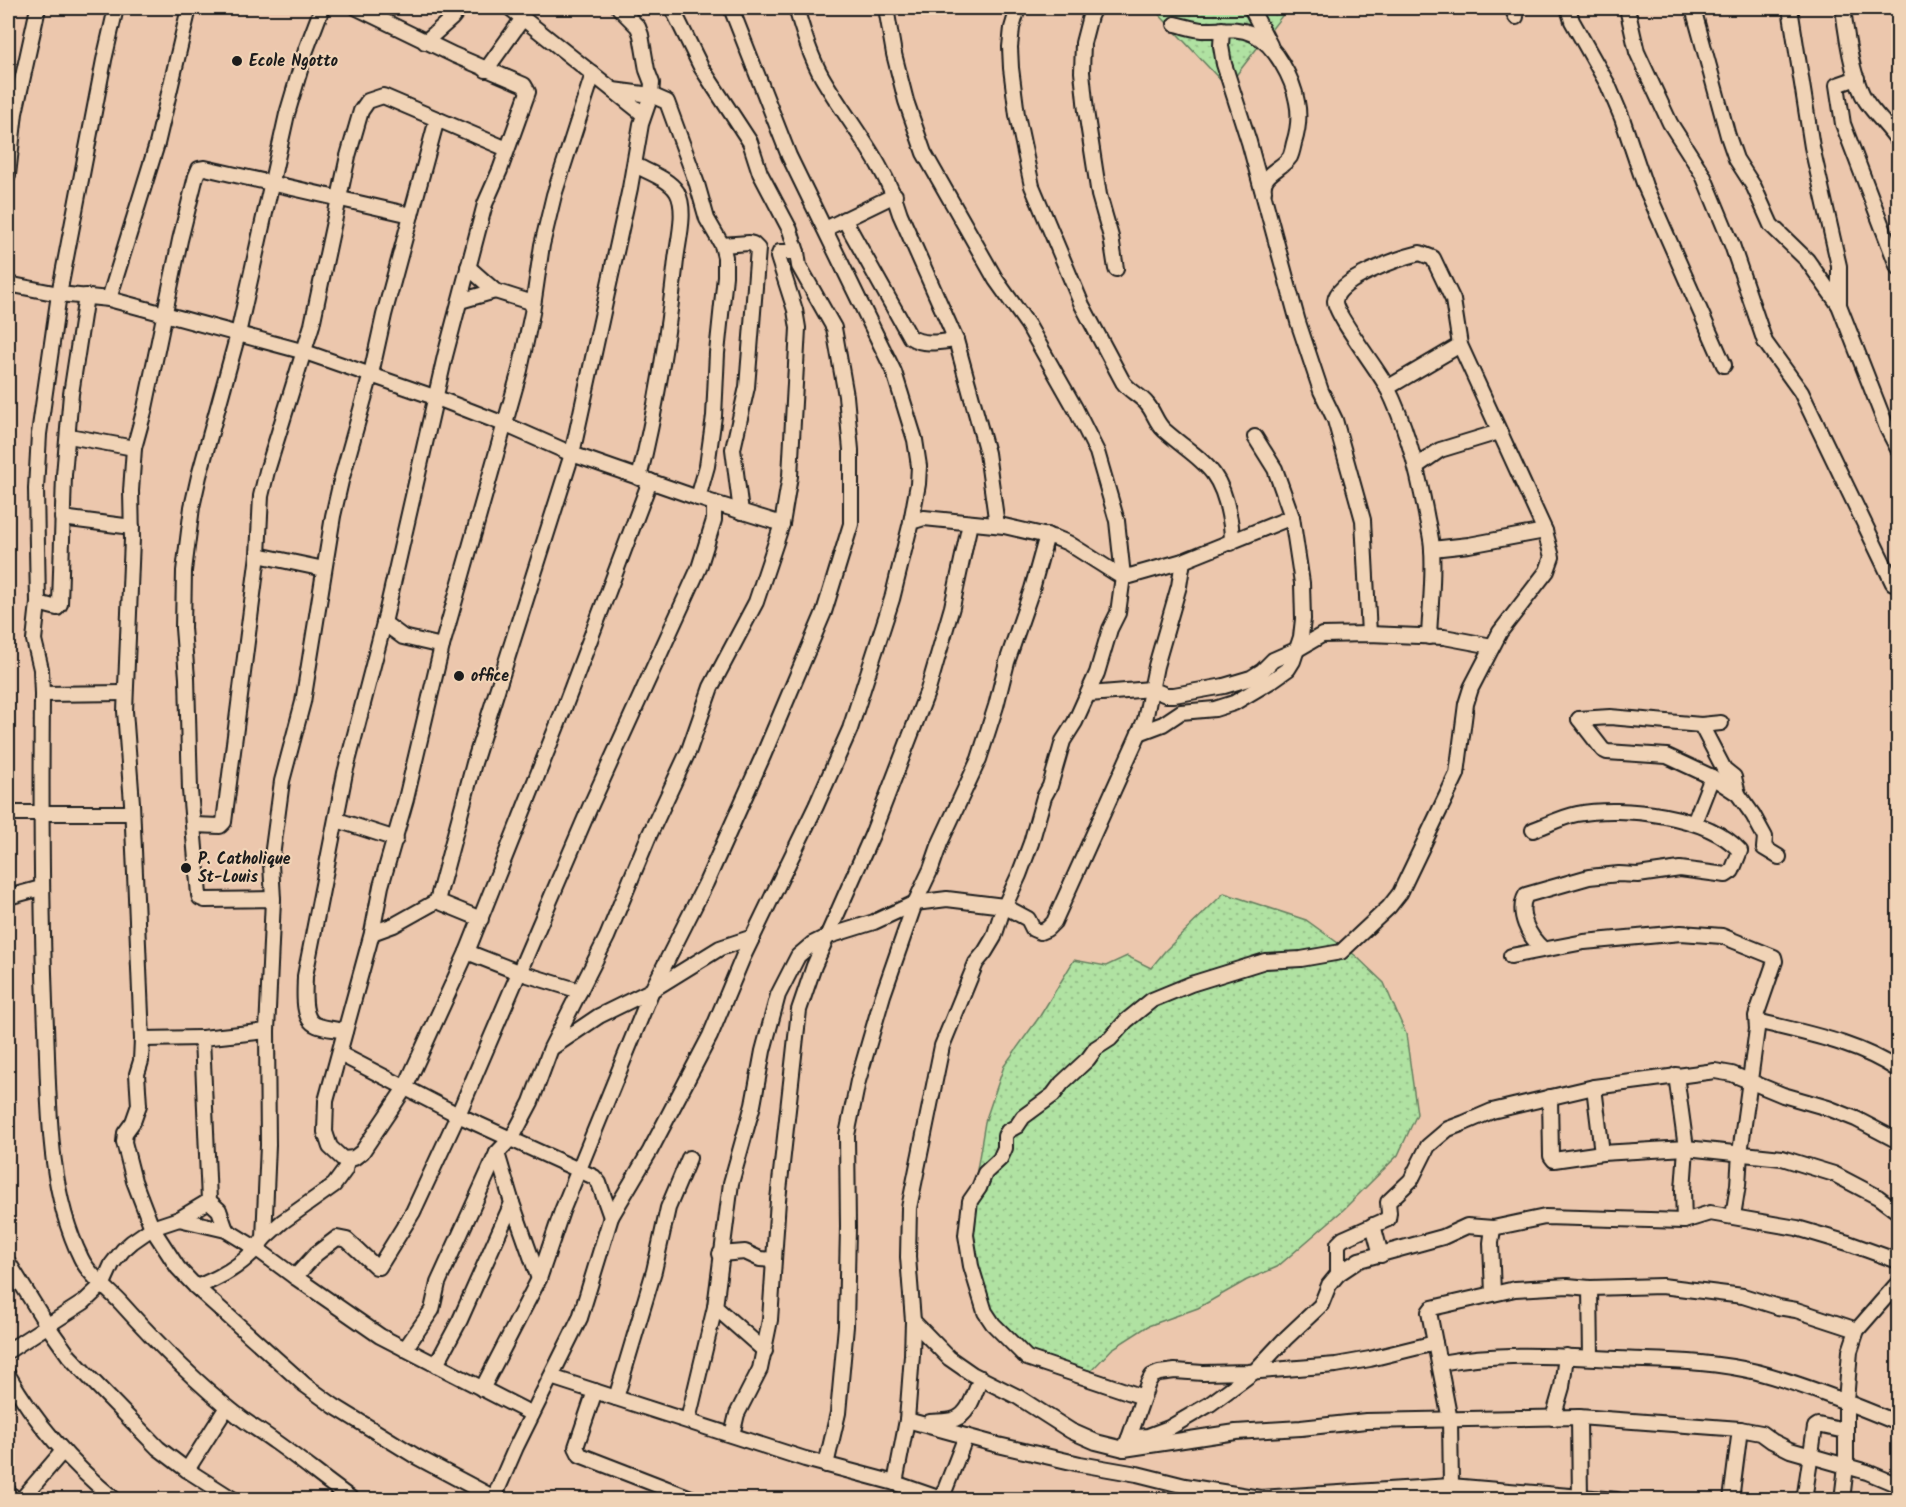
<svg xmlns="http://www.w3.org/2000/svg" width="1906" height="1507" font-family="Kalam,sans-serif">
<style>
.grass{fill:url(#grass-dots);stroke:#667f5f;stroke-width:1.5}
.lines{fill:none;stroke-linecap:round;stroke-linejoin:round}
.minor-casing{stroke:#1c1c1c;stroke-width:18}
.minor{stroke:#f0d3b6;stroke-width:14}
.poi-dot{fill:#1c1c1c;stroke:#f0d3b6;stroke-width:2}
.labels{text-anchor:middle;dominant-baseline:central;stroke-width:4.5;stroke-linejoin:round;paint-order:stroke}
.poi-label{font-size:16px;font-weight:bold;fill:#1c1c1c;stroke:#f0d3b6;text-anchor:start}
</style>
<defs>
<pattern id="grass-dots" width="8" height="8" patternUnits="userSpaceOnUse" patternTransform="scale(1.5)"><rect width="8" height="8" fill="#b0e2a2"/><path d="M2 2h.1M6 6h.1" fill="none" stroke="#97c18b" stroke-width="1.8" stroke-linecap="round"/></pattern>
</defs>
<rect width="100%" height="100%" fill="#ecc7ad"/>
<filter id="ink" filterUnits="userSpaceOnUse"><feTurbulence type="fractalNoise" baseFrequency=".0167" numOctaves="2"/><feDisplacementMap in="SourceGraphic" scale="12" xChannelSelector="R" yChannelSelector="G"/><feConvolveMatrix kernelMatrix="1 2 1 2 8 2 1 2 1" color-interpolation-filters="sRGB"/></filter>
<g filter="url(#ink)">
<!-- grass -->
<g class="grass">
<path d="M1153,8H1288L1227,87Z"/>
<path d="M1224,893L1306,920L1356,956L1384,983L1406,1034L1417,1114L1398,1155L1343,1210L1277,1267L1247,1280L1198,1308L1148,1326L1112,1349L1091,1371L1021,1351L980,1301L974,1271L972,1200L985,1122L1004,1066L1040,1016L1074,960L1106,966L1127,956L1151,968L1165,951Z"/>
</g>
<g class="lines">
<!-- minor casing -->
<g class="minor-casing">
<g id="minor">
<path d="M116,8L104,60L59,294L39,434L36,489L38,603L34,640L41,669L42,694C41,805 41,916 46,1027C49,1101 47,1189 81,1258C89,1275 108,1289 121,1303C156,1342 194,1381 236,1414C248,1424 262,1432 274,1441C301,1460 326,1481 353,1500"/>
<path d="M510,8L643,114"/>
<path d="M731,8L789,156L894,372L915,440L919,466L918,484L911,522"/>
<path d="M796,8C803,31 810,56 822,77C848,122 885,163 900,214L956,340L987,453L997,525"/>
<path d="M886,8L894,54L906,101L924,153L996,280L1028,325L1075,408L1097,452L1117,521L1123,576L1118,613L1110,629L1097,673L1075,722L1063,741L1050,786L1044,797L1031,843L1019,875L1002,912L994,937L985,952L976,963L942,1046L909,1208L908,1257L913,1321L912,1355L907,1420L895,1483"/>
<path d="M1018,8L1012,28L1010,47L1011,68L1017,115L1032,186L1082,305L1123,382C1129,391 1140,395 1147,404C1154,412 1156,423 1164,430C1199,461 1220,465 1229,515C1231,524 1233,534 1231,543"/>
<path d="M1094,8L1090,16L1083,43L1082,72L1086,111L1099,195L1111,237L1116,269"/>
<path d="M1251,8L1270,45"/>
<path d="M1512,8L1516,17"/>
<path d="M1568,8L1572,21L1608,85L1622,118L1645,186L1724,365"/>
<path d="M1627,8L1637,52L1670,123L1703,175L1732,245L1765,342L1801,392L1893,583"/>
<path d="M1693,8L1728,136L1736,159L1754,187L1771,225L1807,260L1839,305"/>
<path d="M1790,8L1812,147L1839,266V305L1887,428L1898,449"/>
<path d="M1843,8C1846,33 1853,81 1866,101C1876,116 1889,127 1898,141"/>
<path d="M1175,24C1185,26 1198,31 1207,30C1224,30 1237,27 1253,34C1275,44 1293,79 1297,102C1300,116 1298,130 1294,143C1293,147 1292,153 1290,157C1281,170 1261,173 1264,191"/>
<path d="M1222,29L1221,46L1224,64L1249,142L1298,322L1321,391L1335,420L1363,520L1369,634"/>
<path d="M425,42L452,18L460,8"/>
<path d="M486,70L523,18"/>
<path d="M593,74L554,195L542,245L532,313L520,370L442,646L406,799L381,886L372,933L326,1101L325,1132L330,1147L343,1159L354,1158L362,1152L405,1088L467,952L563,711L650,481"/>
<path d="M1857,78L1837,85L1843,124L1898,268"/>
<path d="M613,90L651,95L667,102L697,184L707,219L722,245L725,257V276L717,353L714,416L707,466L698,498"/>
<path d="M635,165C648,172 669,179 677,192C687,210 678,241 676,260C668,334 657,406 639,478"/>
<path d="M8,175L15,113L38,8"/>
<path d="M411,215L205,168L199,169L196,176L180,240L145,408L134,448L131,491L132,539L125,711L132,803L142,1039L141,1061L137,1074L139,1105L133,1122L125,1133L124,1142L134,1181L152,1228L178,1268L196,1287L305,1385L334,1406L417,1457L498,1500"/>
<path d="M844,219L910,337C924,346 940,342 956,340"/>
<path d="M825,229L895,195"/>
<path d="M722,245L749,243L753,244L758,249L747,387L733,449L741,512"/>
<path d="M468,267L495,291L533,303"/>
<path d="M8,284L59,294L109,299L305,352L437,398L504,424L572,454L698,498L782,524"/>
<path d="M109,299L157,144L189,8"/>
<path d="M460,301L495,291"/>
<path d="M1387,388L1460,345"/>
<path d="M69,436L134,448"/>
<path d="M1417,466L1440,450L1499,432"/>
<path d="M62,518L132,527"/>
<path d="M1432,549L1469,545L1545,531"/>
<path d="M258,555L324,569"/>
<path d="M38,603L57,608L60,604L64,475L71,394L86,296"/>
<path d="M384,623L403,637L442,646"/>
<path d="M42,694L125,693"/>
<path d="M1089,694L1151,689L1166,695H1174L1224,686L1251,678L1262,671L1273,660L1298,649L1322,635L1369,634L1444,637L1492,646"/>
<path d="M1579,719L1603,750L1607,752L1667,756L1712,777L1738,794L1753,815L1765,837L1764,848L1779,857"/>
<path d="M1579,719L1610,717L1701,725L1721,723"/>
<path d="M1701,725L1724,769L1734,777L1738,794"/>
<path d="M1139,733L1163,724L1181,712L1215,709L1234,703L1271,681L1288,669L1293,661L1301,637L1303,619L1302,583L1292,517L1275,469L1255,437"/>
<path d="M8,813H132"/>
<path d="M337,820L396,839"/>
<path d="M1694,823L1712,777"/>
<path d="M194,825L220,826L224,822L258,555L261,496L267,471L312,325L348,156L361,111L368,101L383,96L507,149"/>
<path d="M1533,830C1547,825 1562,817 1577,814C1622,805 1708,815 1740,851L1732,871L1726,875L1680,869L1638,875L1619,874L1589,877L1526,895C1516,913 1529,937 1543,949"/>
<path d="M8,897L41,888"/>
<path d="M273,899L271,864L282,781L303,702L333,516L341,481L371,374L384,315L437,119"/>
<path d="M437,901L481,919"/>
<path d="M372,933L394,925L437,901L474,763L572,454L630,188L641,124L651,95L652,83L647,70L641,35L638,27L619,8"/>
<path d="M467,952L518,972L580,991"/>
<path d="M1511,956L1584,942L1681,933L1722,936L1774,957L1775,961L1756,1016L1757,1029L1740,1153L1738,1185L1733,1216"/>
<path d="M1757,1021C1804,1033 1857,1042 1898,1070"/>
<path d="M345,1031C336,1029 325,1029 316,1025C301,1019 305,989 305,976L345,773L384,623L445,356L485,204L500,170L528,92L524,85L454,55L357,8"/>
<path d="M142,1039L202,1038"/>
<path d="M553,1047L599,1016L652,990L720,948L753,937"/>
<path d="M340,1054L458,1115L594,1177L599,1183L611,1217"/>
<path d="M1676,1075L1686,1148L1683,1190L1684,1221"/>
<path d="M1594,1087L1602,1153"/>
<path d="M1550,1097L1551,1156L1554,1160L1602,1153L1686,1148L1782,1158L1834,1174L1878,1197L1898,1212"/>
<path d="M512,1203L539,1279"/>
<path d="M179,1219L226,1230L257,1249L295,1277L316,1254L337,1238L347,1240L376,1267H379L413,1212L458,1115L590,807L699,568L714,520V503"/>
<path d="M1373,1225L1381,1255"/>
<path d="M226,1230L219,1210L209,1201L202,1038L267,1031"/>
<path d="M264,1238L282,1222L334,1185L345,1170L347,1160"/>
<path d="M720,1254L745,1252L760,1259L773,1260"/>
<path d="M8,1262L47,1325L69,1356L86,1374L158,1448L187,1470L234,1500"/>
<path d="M1338,1274L1359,1260L1443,1237L1467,1226L1493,1228L1545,1217L1684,1221L1710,1213L1797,1228L1848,1243L1898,1261"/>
<path d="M295,1277L380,1336L532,1414"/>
<path d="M196,1287C223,1277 248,1262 264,1238L268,1145L267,1031L273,899L205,900L200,898L199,895L190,790L187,678L183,628L184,571L192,507L199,476L238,334L287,114L306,50L322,8"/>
<path d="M1590,1288L1591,1356"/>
<path d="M1493,1293L1491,1243L1493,1228"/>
<path d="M715,1307L765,1351"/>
<path d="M913,1321L949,1358L972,1374L1018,1397L1071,1431L1096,1442L1124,1449L1236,1432L1301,1428L1366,1421L1579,1417L1740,1429L1761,1433L1772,1441L1790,1450L1867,1472L1898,1485"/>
<path d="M405,1349L432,1310L438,1283L497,1153"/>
<path d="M8,1351L84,1302L103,1284L112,1264L123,1250L132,1242L152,1228L179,1219L209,1201"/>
<path d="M1440,1363C1512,1350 1573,1358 1644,1360C1683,1361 1719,1363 1757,1372C1805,1385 1852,1404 1898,1423"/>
<path d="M436,1365L460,1320L512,1203L497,1153L513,1136L531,1102L551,1048L607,937L648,838L689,750L711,687L756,602L782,524L790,476L798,328L795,310L778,257L780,252H797"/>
<path d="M8,1375C36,1424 71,1464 115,1500"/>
<path d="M551,1377L805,1459L895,1483L944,1500"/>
<path d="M482,1389L539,1279L562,1211L652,990L706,883L763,756L824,612L851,524V450L846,396L834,328L799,266L797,252L790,230L760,173L750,142L701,67L672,8"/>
<path d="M595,1391L576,1447L580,1455L696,1500"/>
<path d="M1143,1397L1027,1358L993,1324L985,1312L971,1266L966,1235L970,1201L979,1188L985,1173L1000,1159L1005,1148V1136L1008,1131L1017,1126L1023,1117L1053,1095L1062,1083L1088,1059L1096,1048L1110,1039L1126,1021L1152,1000L1191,984L1265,961L1301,959L1341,952L1389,907L1400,893L1457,774L1466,704L1471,688L1500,632L1547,571L1552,557L1545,531L1460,345L1453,300L1433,258L1420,253C1400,258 1337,279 1335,301C1334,313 1379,371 1387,387C1407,427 1418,471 1426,514C1428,526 1432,538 1432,550C1434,578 1430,608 1429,637"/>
<path d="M616,1398L654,1271L668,1208L689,1158"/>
<path d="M1579,1417L1580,1500"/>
<path d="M1553,1418L1562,1387L1566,1356"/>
<path d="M688,1420L715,1307L731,1183L753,1105L763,1051L778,995L798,956L812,944L826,937L874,922L915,903L947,899L1004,906L1028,919L1033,929L1040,932L1047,929L1054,922L1145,720L1156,666L1179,586L1183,561"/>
<path d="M907,1420L998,1445L1080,1464L1137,1474L1185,1486L1260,1498L1451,1486L1617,1500"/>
<path d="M930,1422C938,1421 947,1422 955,1419C970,1414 975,1391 981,1378"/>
<path d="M732,1435L737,1414L760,1369L770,1320L778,1200L799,1010L814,966L872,835L928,690L952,607L970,523"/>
<path d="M1129,1438L1148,1383L1152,1376L1159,1373L1175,1371L1203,1373L1248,1372L1336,1365L1370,1359L1435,1343"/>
<path d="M1124,1449L1129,1438L1148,1436L1169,1428L1210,1404L1255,1371L1285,1339L1321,1305L1329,1285L1338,1274V1244L1343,1239L1388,1219L1389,1213L1388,1202L1411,1180L1428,1146L1448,1129L1464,1123L1492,1111L1594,1087L1715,1071L1732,1074L1783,1095L1828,1108L1856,1119L1898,1141"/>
<path d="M826,1465L838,1413L846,1326L848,1227L847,1135L858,1081L883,995L915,903L931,869L940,843L979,759L996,706L1007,662L1032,589L1047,535"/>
<path d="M187,1470L227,1407"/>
<path d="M1451,1486L1450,1420L1429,1312L1432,1308L1515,1289L1568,1286L1590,1288L1662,1286L1743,1296L1778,1307L1796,1310L1857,1330"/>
<path d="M8,1491L15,1500"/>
<path d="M21,1500L63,1451"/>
<path d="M493,1500L516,1447L580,1318L611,1217L650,1151L710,1036L743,957L816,806L850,729L892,599L911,522L924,518L1004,526L1056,538L1068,543L1117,574L1130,576L1183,561L1292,517"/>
<path d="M941,1500L966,1436"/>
<path d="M1731,1500L1740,1429"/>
<path d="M1804,1500L1815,1427L1818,1425L1845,1431"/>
<path d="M1842,1500L1846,1466V1401L1850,1351L1857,1330L1898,1283"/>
</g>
</g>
<!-- minor -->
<use href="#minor" class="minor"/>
</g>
</g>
<!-- markers -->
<g class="poi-dot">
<circle cx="237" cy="61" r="6"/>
<circle cx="459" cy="676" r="6"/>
<circle cx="186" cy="868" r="6"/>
</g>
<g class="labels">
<!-- poi labels -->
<g class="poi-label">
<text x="249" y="61">Ecole Ngotto</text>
<text x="471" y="676">office</text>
<text x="198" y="859">P. Catholique<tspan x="198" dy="18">St-Louis</tspan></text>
</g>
</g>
<!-- margin -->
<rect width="1906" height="1507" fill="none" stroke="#f0d3b6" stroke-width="30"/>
<rect x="15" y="15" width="1876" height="1477" fill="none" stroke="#1c1c1c" stroke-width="2" filter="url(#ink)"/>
</svg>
